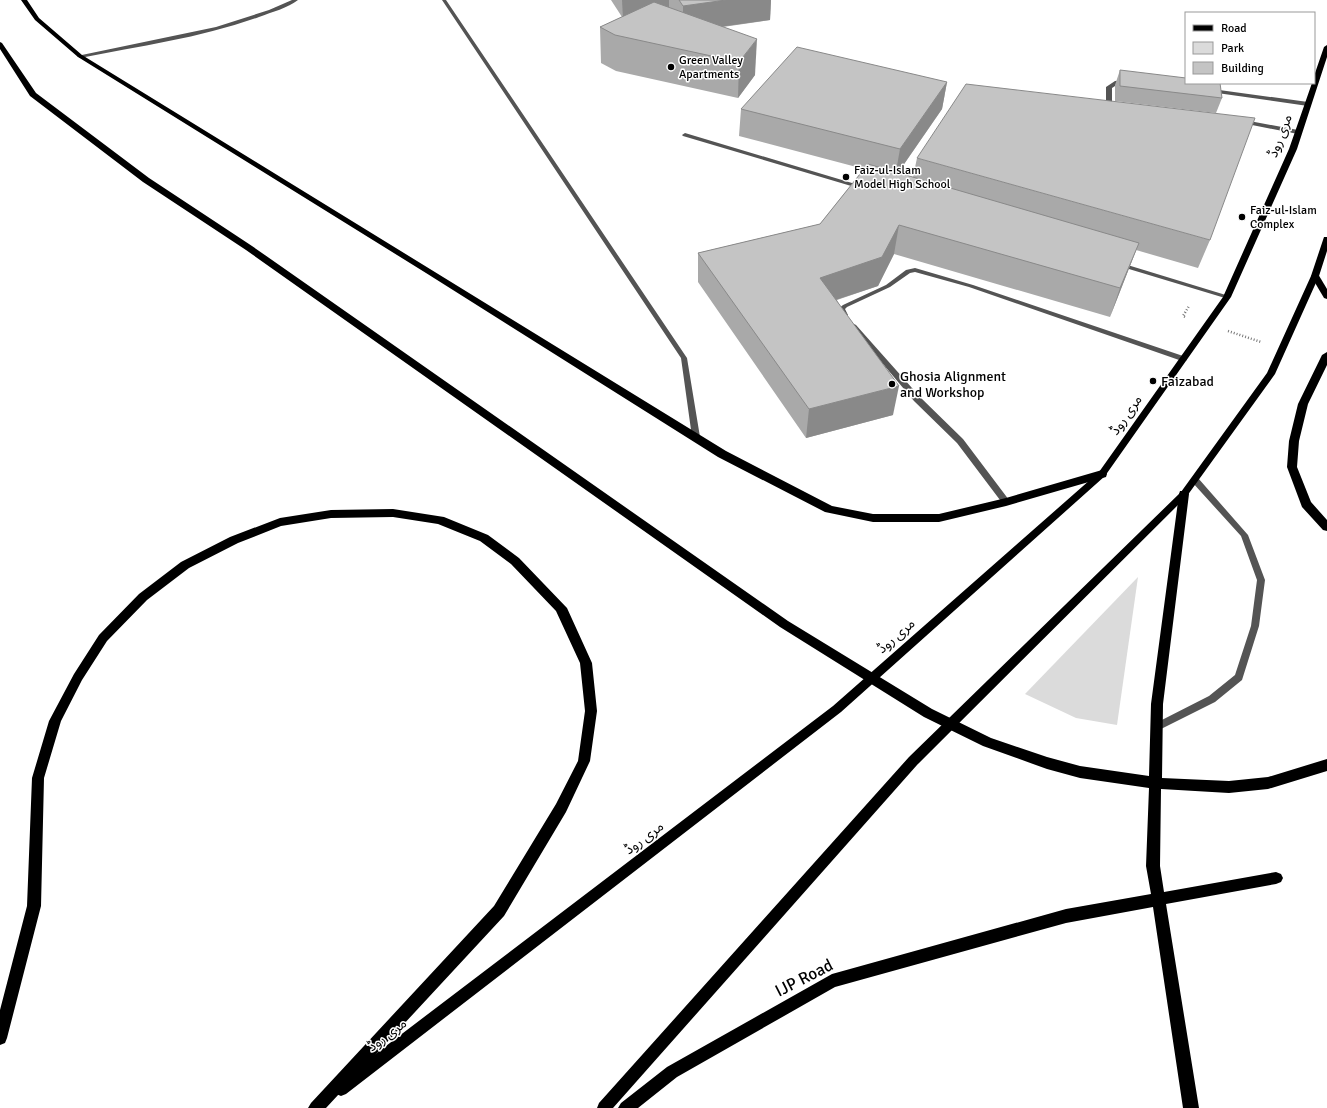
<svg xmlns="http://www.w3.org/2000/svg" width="1327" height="1108" font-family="Signika,'Noto Sans Arabic',sans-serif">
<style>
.green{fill:#dbdbdb}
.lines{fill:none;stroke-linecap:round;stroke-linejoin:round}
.path{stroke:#767676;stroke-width:2.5;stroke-dasharray:1 2;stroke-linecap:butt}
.service{fill:#545454;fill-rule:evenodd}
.minor{fill:#545454;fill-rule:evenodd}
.primary{fill:#000;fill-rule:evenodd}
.trunk{fill:#000;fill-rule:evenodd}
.wall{fill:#a9a9a9}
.shaded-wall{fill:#898989}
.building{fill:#c4c4c4;stroke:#898989}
.poi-dot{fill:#000;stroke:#fff;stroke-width:1.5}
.labels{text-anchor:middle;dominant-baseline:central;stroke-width:3;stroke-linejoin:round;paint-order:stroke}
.far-poi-label{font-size:12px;fill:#000;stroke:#fff;text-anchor:start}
.street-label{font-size:14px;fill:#000;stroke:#fff}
.poi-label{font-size:14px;fill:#000;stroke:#fff;text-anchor:start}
.near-street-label{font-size:17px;fill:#000;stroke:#fff}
</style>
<rect width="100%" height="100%" fill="#fff"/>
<!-- green -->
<path class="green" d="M1138,577L1117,725L1076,718L1025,694Z"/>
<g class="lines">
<!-- path -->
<g class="path">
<path d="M1185,317L1183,316L1189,306"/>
<path d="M1228,331L1261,342"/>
</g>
<!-- service -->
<g class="service">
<path d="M292,0H298C288,8 272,12 259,17C201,38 140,46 80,58L77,56L216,27L269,10Z"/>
<path d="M1115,81L1125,80L1128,82L1125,84H1118L1112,88V104L1118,106L1115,108L1106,105V87Z"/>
<path d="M1212,89L1308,102L1311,104L1308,106L1210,92V90Z"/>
<path d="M1244,120L1298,130L1301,132L1298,134L1242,123V121Z"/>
<path d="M915,268L973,285L1186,357L1187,359L1186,361H1182L969,287L915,272L910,273L890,287L847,307L845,309L848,315L847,316H843L838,309L843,305L886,285L906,270Z"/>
<path d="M854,324L856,325L920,397L963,439L1009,500L1010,502L1009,504H1003L957,443L914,401L852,327V325Z"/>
<path d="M1195,477L1198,478L1248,535L1265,580L1259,626L1242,680L1215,702L1157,731L1154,730L1152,727L1154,724L1209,696L1235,675L1251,626L1257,580L1241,536L1192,482L1191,480L1192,478Z"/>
</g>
<!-- minor -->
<g class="minor">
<path d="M442,0H446L687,358L700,437L699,439H693L692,437L681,358Z"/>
<path d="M685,133L862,186L863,187L860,189L858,188L683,136L682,135Z"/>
<path d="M1121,263L1229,296L1230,297L1229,298H1225L1119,266L1118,265Z"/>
</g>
<!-- primary -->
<g class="primary">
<path d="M1327,45V57L1297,149L1231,297L1105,476L841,712L346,1094L341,1096L336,1094L334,1089L336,1084L833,706L1099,472L1223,297L1289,149L1312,83H1314V76L1324,47Z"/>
<path d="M1324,237H1327V251L1319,276L1275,374L1187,496L917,765L613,1108H597L599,1103L909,757L1181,492L1267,373L1311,276Z"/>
</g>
<!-- trunk -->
<g class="trunk">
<path d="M21,0H27L39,18L82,55L726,451L832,506L873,514H939L1006,498L1102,470L1106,471L1107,474L1106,477L1006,506L939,522H873L825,512L718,457L426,273L78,57L35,20Z"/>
<path d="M0,42L2,43L36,93L149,178L252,246L788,621L932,709L991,738L1047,757L1080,766L1149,776L1151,704L1179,494L1180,491H1188L1189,494L1163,704L1162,778L1229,781L1268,777L1327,759V771L1268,789L1229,793L1161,789L1160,866L1164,892L1276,872L1281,874L1283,878L1281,882L1276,884L1166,904L1199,1108H1183L1153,907L1066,923L835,987L677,1077L638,1108H618L621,1103L667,1067L832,974L1066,909L1151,894L1146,866L1149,788L1080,778L1047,769L983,746L924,717L780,627L246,250L143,182L30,96L0,49Z"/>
<path d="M1315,273L1318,274L1327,289V299L1324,298L1311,276Z"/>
<path d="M1327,352V365L1308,404L1299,441L1297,467L1311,502L1327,520V531L1323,530L1302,507L1287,467L1289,441L1298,404L1322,355Z"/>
<path d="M393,509L444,517L488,535L519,558L567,608L592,663L597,711L590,761L566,812L504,916L326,1108H308L311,1103L494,906L556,804L578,761L585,711L580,663L556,611L511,564L480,541L438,524L393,517L331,518L281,526L238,543L189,568L147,600L107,641L82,680L61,721L44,778L41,906L7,1038L5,1043L0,1045V1010L27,906L32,778L49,721L74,674L99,635L139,594L181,562L230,537L280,518L331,510Z"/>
</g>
</g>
<!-- wall -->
<g class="wall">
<path d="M611,0H771L770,20L723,27L755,75L738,98L616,71L601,63L600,27L622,17Z"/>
<path d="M1120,70L1222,98L1216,113L1115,101V85Z"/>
<path d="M947,82L942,109L898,173L913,177L917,158L1210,240L1198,268L1136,250L1128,271L1110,317L894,254L878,286L837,300L893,415L806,438L698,282V253L820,224L864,169L739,136L741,109Z"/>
</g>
<!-- shaded-wall -->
<g class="shaded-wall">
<path d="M622,0H669V12L623,19Z"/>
<path d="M726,0H771L770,20L683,32V6Z"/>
<path d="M757,39L755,75L738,98L739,62Z"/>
<path d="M947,82L942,109L895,177L900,149Z"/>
<path d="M899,225L894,254L878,286L817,306L820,278Z"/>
<path d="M1139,243L1128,271L1110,317L1120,288Z"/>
<path d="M899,386L893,415L806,438L809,409Z"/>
</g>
<!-- building -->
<g class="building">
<path d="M679,0H726L683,6Z"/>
<path d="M654,2L757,39L739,62L615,35L600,27Z"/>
<path d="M797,47L947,82L900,149L741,109Z"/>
<path d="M1120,70L1186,78V83H1220L1222,98L1120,86Z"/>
<path d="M966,84L1255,118L1210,240L917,158Z"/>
<path d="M868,164L1139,243L1120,288L899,225L882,257L820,278L899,386L809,409L698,253L820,224Z"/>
</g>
<!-- markers -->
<g class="poi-dot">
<circle cx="671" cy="67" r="4"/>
<circle cx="846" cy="177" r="4"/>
<circle cx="1242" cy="217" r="4"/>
<circle cx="1153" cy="381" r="4"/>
<circle cx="892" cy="384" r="4"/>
</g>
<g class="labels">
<!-- far-poi labels -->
<g class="far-poi-label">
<text x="679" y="60">Green Valley<tspan x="679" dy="14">Apartments</tspan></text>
<text x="854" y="170">Faiz-ul-Islam<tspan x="854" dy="14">Model High School</tspan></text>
<text x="1250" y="210">Faiz-ul-Islam<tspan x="1250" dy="14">Complex</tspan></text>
</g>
<!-- street labels -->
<g class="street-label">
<text transform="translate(1280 136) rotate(-69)">مری روڈ</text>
<text transform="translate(1126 415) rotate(-55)">مری روڈ</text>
<text transform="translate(896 636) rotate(-41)">مری روڈ</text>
<text transform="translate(644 838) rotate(-37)">مری روڈ</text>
<text transform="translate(387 1035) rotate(-37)">مری روڈ</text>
</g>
<!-- poi labels -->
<g class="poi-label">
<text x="900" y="376">Ghosia Alignment<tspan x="900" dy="16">and Workshop</tspan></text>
<text x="1161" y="381">Faizabad</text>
</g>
<!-- near-street labels -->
<g class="near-street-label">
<text transform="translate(804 978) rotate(-27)">IJP Road</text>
</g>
</g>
<!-- legend -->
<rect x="1185" y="12" width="130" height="72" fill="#ffffff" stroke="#999999"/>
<rect x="1193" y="25" width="20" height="6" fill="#000000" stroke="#999999"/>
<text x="1221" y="32" font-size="12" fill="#000000">Road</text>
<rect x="1193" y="42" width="20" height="12" fill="#dbdbdb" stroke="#999999"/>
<text x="1221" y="52" font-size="12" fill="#000000">Park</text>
<rect x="1193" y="62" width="20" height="12" fill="#c4c4c4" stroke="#999999"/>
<text x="1221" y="72" font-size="12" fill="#000000">Building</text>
</svg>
